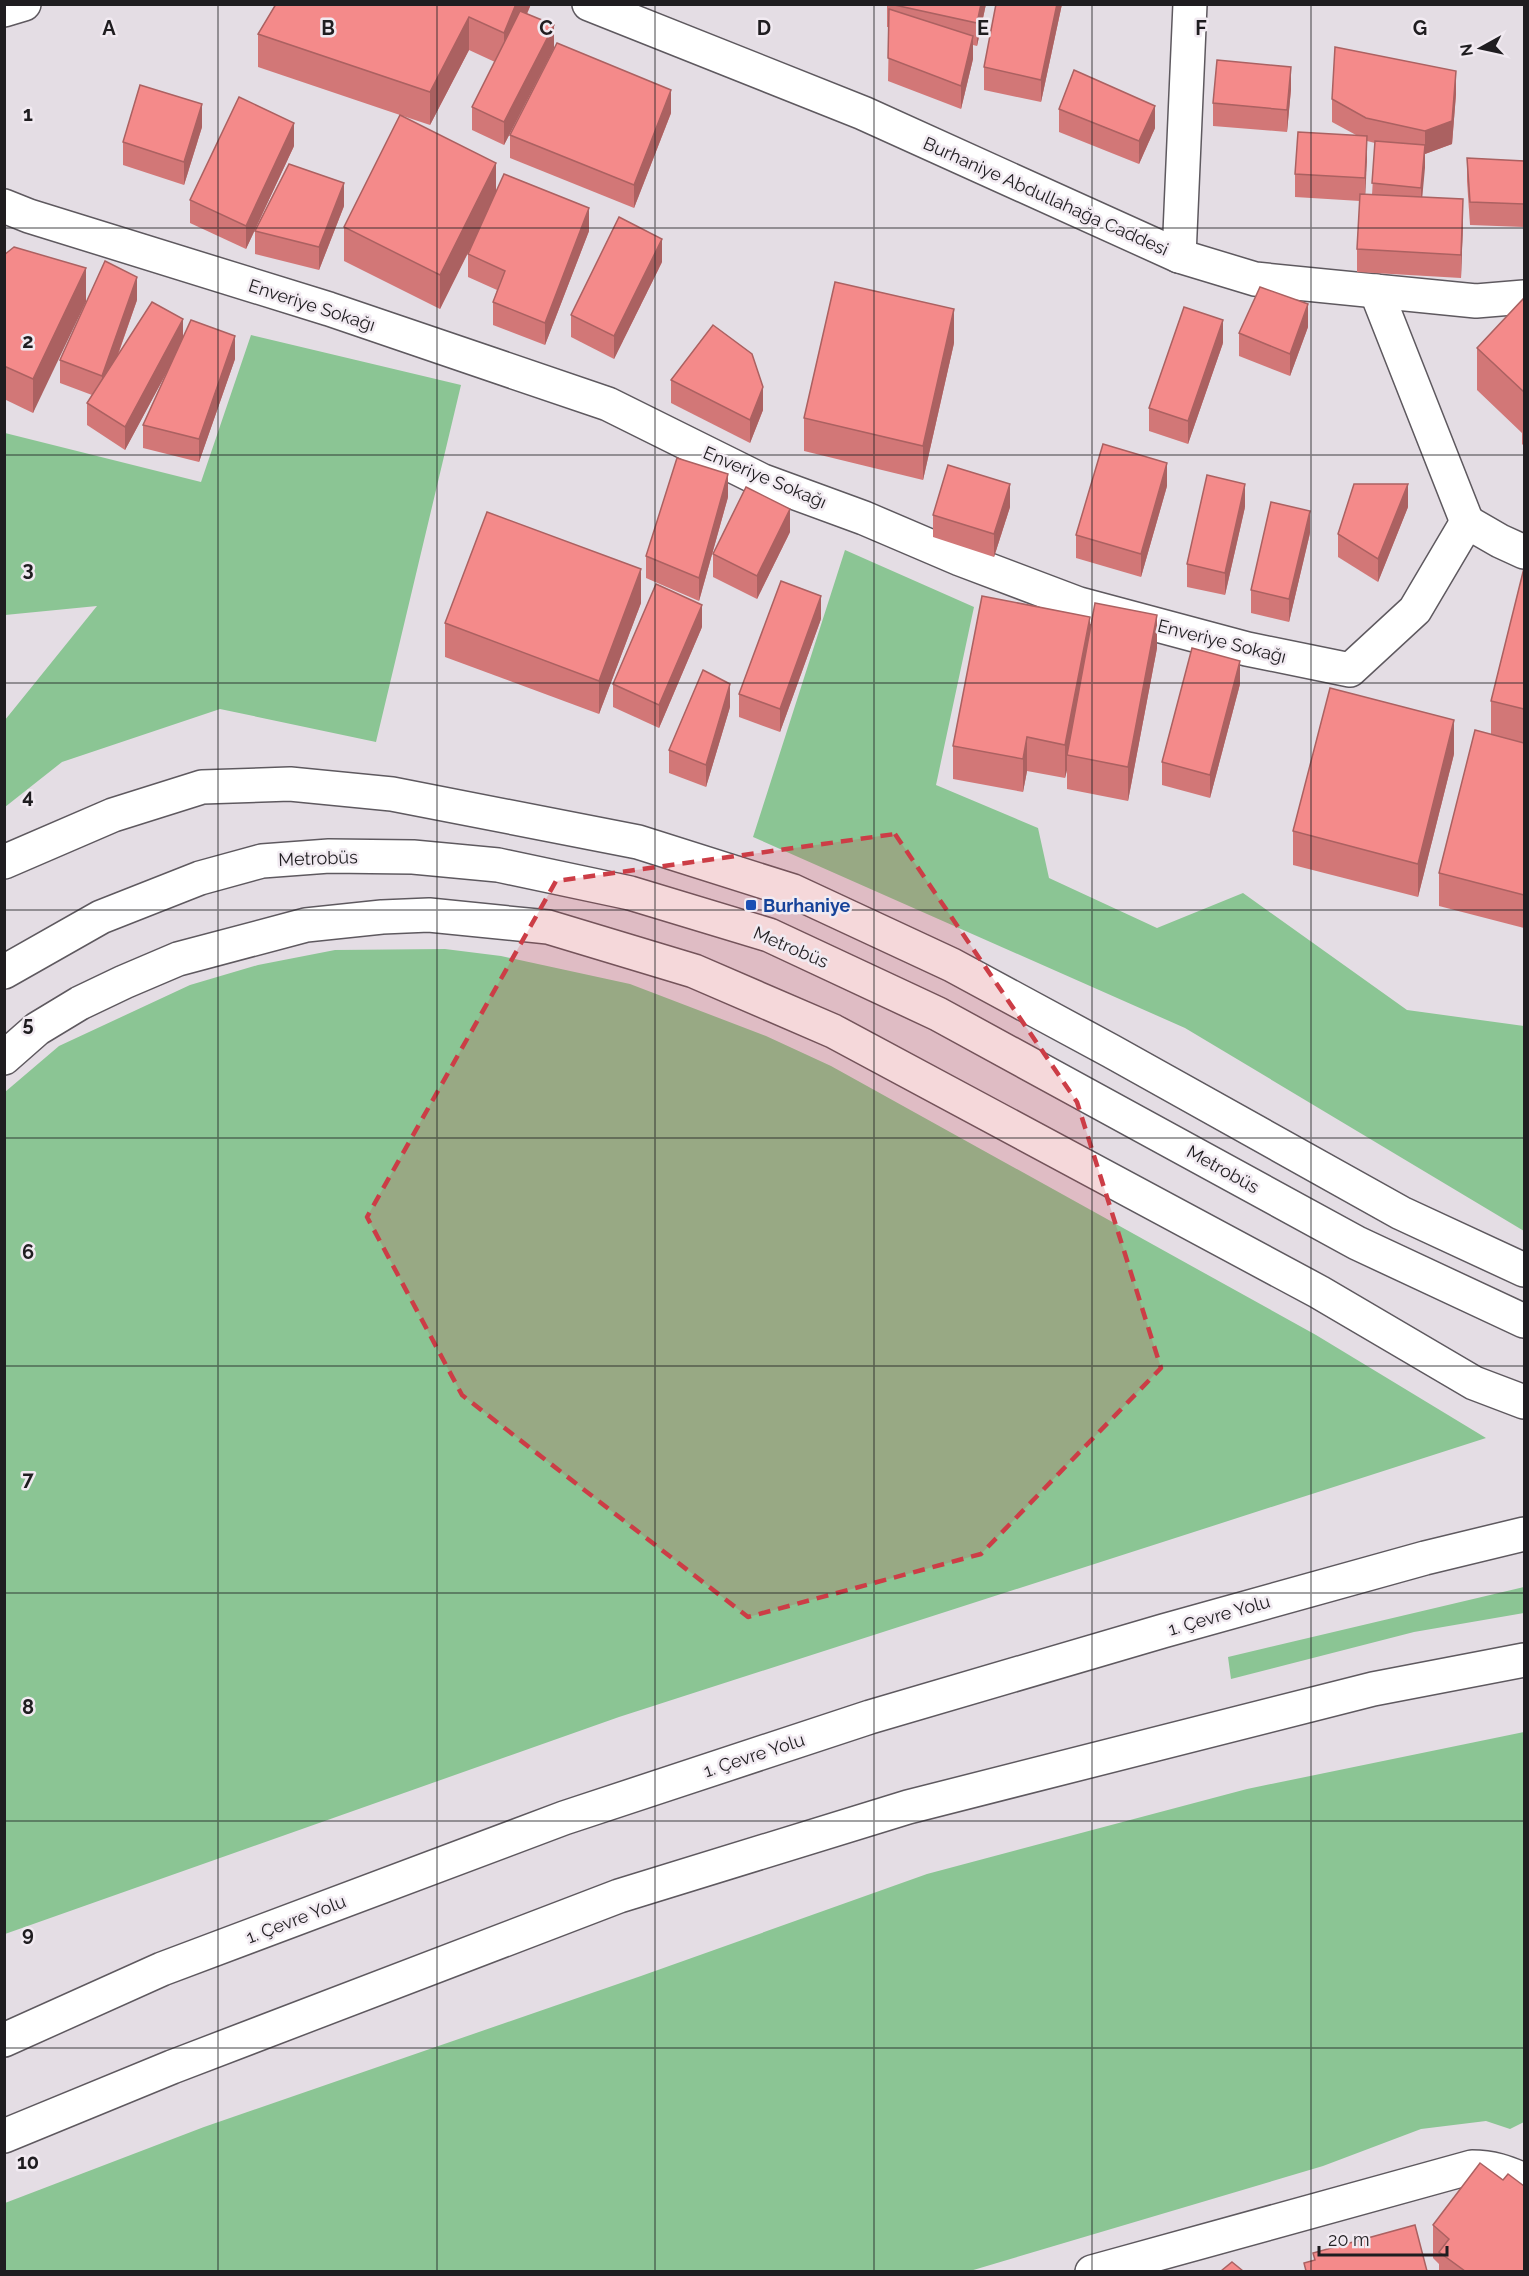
<svg xmlns="http://www.w3.org/2000/svg" width="1529" height="2276" font-family="Raleway,sans-serif">
<style>
.green{fill:#8bc594}
.lines{fill:none;stroke-linecap:round;stroke-linejoin:round}
.minor-casing{stroke:#5e595f;stroke-width:36}
.major-casing{stroke:#5e595f;stroke-width:36}
.highway-casing{stroke:#5e595f;stroke-width:36}
.minor{stroke:#fff;stroke-width:33}
.major{stroke:#fff;stroke-width:33}
.highway{stroke:#fff;stroke-width:33}
.wall{fill:#d27777;fill-rule:evenodd}
.shaded-wall{fill:#ab6161}
.building{fill:#f48a8a;stroke:#ab6161;stroke-width:1.5}
.marked{fill:#cc3d46;fill-opacity:0.2;stroke:#cc3d46;stroke-width:4.5;stroke-dasharray:12 8;stroke-linejoin:round}
.grid{fill:none;stroke:#1f1d20;stroke-width:1.5;stroke-opacity:0.55}
.transit-dot{fill:#1a4fb4;stroke:#f1eaf1;stroke-width:2}
.labels{text-anchor:middle;dominant-baseline:central;stroke-width:5;stroke-linejoin:round;paint-order:stroke}
.street-label{font-size:18px;fill:#1f1d20;stroke:#f1eaf1}
.transit-label{font-size:18px;font-weight:bold;fill:#164399;stroke:#f1eaf1;text-anchor:start}
.grid-label{font-size:20px;text-anchor:middle;font-weight:bold;fill:#1f1d20;stroke:#f1eaf1;stroke-width:5;stroke-linejoin:round;paint-order:stroke}
</style>
<rect width="100%" height="100%" fill="#e4dde4"/>
<!-- green -->
<g class="green">
<path d="M251,335L461,385L376,742L220,709L62,762L5,807V720L97,606L5,615V433L201,482Z"/>
<path d="M845,550L974,607L936,785L1038,828L1049,878L1157,928L1243,893L1407,1010L1524,1026V1231L1185,1028L753,837Z"/>
<path d="M445,949L501,956L630,984L766,1036L831,1066L1316,1335L1486,1438L619,1717L5,1934V1092L59,1046L190,985L258,965L335,950Z"/>
<path d="M1524,1587V1613L1414,1632L1231,1679L1228,1657Z"/>
<path d="M1524,1732V2122L1510,2129L1486,2121L1421,2129L1323,2166L970,2271H5V2203L204,2127L641,1976L927,1874L1247,1789Z"/>
</g>
<g class="lines">
<!-- minor casing -->
<g class="minor-casing">
<g id="minor">
<path d="M4,10L24,4"/>
<path d="M4,206L29,216L329,309L608,404L763,481L864,518L960,559L1079,604L1247,649L1350,670L1415,610L1467,522"/>
<path d="M1179,256L1190,4"/>
<path d="M1376,291L1467,522"/>
<path d="M1467,522L1500,541L1524,552"/>
<path d="M4,862L113,815L202,787L290,784L392,794L638,842L793,891L952,965L1111,1051L1401,1213L1524,1270"/>
<path d="M4,972L101,917L200,878L262,861L329,856L413,857L498,865L630,893L769,935L938,1014L1357,1243L1524,1321"/>
<path d="M4,1058L37,1029L80,1003L124,982L178,959L306,925L382,917L429,915L548,927L694,971L833,1031L1319,1292L1474,1383L1524,1402"/>
<path d="M1092,2272L1472,2167C1492,2167 1506,2172 1524,2180"/>
</g>
</g>
<!-- major casing -->
<g class="major-casing">
<path id="major" d="M589,4L863,113L1179,256L1255,279L1476,301L1524,297"/>
</g>
<!-- highway casing -->
<g class="highway-casing">
<g id="highway">
<path d="M4,2040L162,1969L564,1818L870,1717L1163,1631L1425,1558L1524,1534"/>
<path d="M4,2136L172,2067L619,1896L908,1807L1373,1689L1524,1660"/>
</g>
</g>
<!-- minor -->
<use href="#minor" class="minor"/>
<!-- major -->
<use href="#major" class="major"/>
<!-- highway -->
<use href="#highway" class="highway"/>
</g>
<!-- wall -->
<g class="wall">
<path d="M276,4H531L527,14L554,48L504,145L472,130V107L495,62L469,50L430,125L403,116L496,192L589,231L545,345L493,325V302L497,290L468,277V254L479,231L440,309L344,261V227L400,115L258,67V34Z"/>
<path d="M887,4H986L977,46L973,45V59L961,109L888,81L889,27H887Z"/>
<path d="M1062,4L1041,102L984,90V67Z"/>
<path d="M1291,89L1287,132L1213,126V103Z"/>
<path d="M1456,94L1452,144L1425,154L1422,197L1463,222L1461,278L1357,272V249L1360,201L1295,197V174L1356,135L1332,122V99ZM1367,141L1375,143L1372,195L1365,194Z"/>
<path d="M1059,109L1155,128L1139,164L1059,132Z"/>
<path d="M671,113L634,208L510,158V135Z"/>
<path d="M202,127L184,185L123,165V142Z"/>
<path d="M294,146L246,249L190,223V200Z"/>
<path d="M1467,158L1524,161V227L1470,225L1467,181Z"/>
<path d="M344,206L319,270L255,254V231Z"/>
<path d="M4,255L86,268L33,413L4,399Z"/>
<path d="M662,262L614,359L571,337V315Z"/>
<path d="M1524,298V446L1522,444V433L1477,390V348Z"/>
<path d="M137,300L118,355L183,338L235,359L199,462L143,448V425L170,366L125,450L87,425V403L92,395L60,383V360Z"/>
<path d="M1308,327L1290,376L1239,356V333Z"/>
<path d="M954,343L923,480L804,451V418Z"/>
<path d="M1223,343L1188,444L1149,431V408Z"/>
<path d="M671,380L763,410L750,443L671,403Z"/>
<path d="M1167,486L1141,577L1076,558V535Z"/>
<path d="M728,497L699,601L646,578V556Z"/>
<path d="M1010,507L994,557L933,537V515Z"/>
<path d="M1245,507L1225,595L1187,587V564Z"/>
<path d="M1408,507L1378,582L1338,557V534Z"/>
<path d="M790,532L757,599L713,577V554Z"/>
<path d="M1310,533L1289,622L1251,613V590Z"/>
<path d="M1524,568V928L1439,906V873L1491,734V701Z"/>
<path d="M641,603L599,714L445,657V623Z"/>
<path d="M821,619L780,732L739,717V694Z"/>
<path d="M702,627L659,728L613,707V684Z"/>
<path d="M1090,632L1157,648L1128,801L1067,789V770L1065,778L1027,771L1023,792L953,779V746Z"/>
<path d="M1240,684L1210,798L1162,785V762Z"/>
<path d="M730,707L706,787L669,773V750Z"/>
<path d="M1454,754L1418,897L1293,865V831Z"/>
<path d="M1503,2180L1524,2271H1439V2264L1433,2258V2225Z"/>
</g>
<!-- shaded-wall -->
<g class="shaded-wall">
<path d="M516,4H531L504,66V33Z"/>
<path d="M981,4H986L977,46V23Z"/>
<path d="M1057,4H1062L1041,102V80Z"/>
<path d="M469,17V50L430,125V92Z"/>
<path d="M554,25V48L504,145V122Z"/>
<path d="M973,36V59L961,109V86Z"/>
<path d="M1291,67V89L1287,132V110Z"/>
<path d="M1456,71V94L1452,144L1425,154V131Z"/>
<path d="M671,90V113L634,208V185Z"/>
<path d="M202,104V127L184,185V162Z"/>
<path d="M1155,106V128L1139,164V141Z"/>
<path d="M294,123V146L246,249V226Z"/>
<path d="M1367,136V159L1365,201V178Z"/>
<path d="M1425,145V168L1421,210V188Z"/>
<path d="M496,163V196L440,309V275Z"/>
<path d="M344,183V206L319,270V247Z"/>
<path d="M1463,199V222L1461,278V255Z"/>
<path d="M589,208V231L545,345V323Z"/>
<path d="M662,239V262L614,359V336Z"/>
<path d="M86,268V302L33,413V379Z"/>
<path d="M137,277V300L102,399V376Z"/>
<path d="M1308,304V327L1290,376V354Z"/>
<path d="M954,309V343L923,480V446Z"/>
<path d="M183,319V342L125,450V427Z"/>
<path d="M1223,320V343L1188,444V421Z"/>
<path d="M235,336V359L199,462V439Z"/>
<path d="M763,387V410L750,443V420Z"/>
<path d="M1167,463V486L1141,577V554Z"/>
<path d="M728,474V497L699,601V578Z"/>
<path d="M1010,484V507L994,557V534Z"/>
<path d="M1245,484V507L1225,595V573Z"/>
<path d="M1408,484V507L1378,582V559Z"/>
<path d="M790,509V532L757,599V576Z"/>
<path d="M1310,511V533L1289,622V599Z"/>
<path d="M641,569V603L599,714V681Z"/>
<path d="M821,596V619L780,732V709Z"/>
<path d="M702,605V627L659,728V705Z"/>
<path d="M1157,615V648L1128,801V767Z"/>
<path d="M1090,617V650L1067,755V770L1065,778V745Z"/>
<path d="M1240,661V684L1210,798V775Z"/>
<path d="M730,684V707L706,787V765Z"/>
<path d="M1454,720V754L1418,897V864Z"/>
<path d="M1027,737V771L1023,792V759Z"/>
</g>
<!-- building -->
<g class="building">
<path d="M276,4H516L504,33L469,17L430,92L258,34Z"/>
<path d="M890,4H981L977,23Z"/>
<path d="M996,4H1057L1041,80L984,67Z"/>
<path d="M889,9L973,36L961,86L888,58Z"/>
<path d="M520,11L554,25L504,122L472,107Z"/>
<path d="M557,43L671,90L634,185L510,135Z"/>
<path d="M1335,47L1456,71L1452,121L1425,131L1366,118L1332,99Z"/>
<path d="M1217,60L1291,67L1287,110L1213,103Z"/>
<path d="M1074,70L1155,106L1139,141L1059,109Z"/>
<path d="M140,85L202,104L184,162L123,142Z"/>
<path d="M239,97L294,123L246,226L190,200Z"/>
<path d="M400,115L496,163L440,275L344,227Z"/>
<path d="M1298,132L1367,136L1365,178L1295,174Z"/>
<path d="M1375,141L1425,145L1421,188L1372,183Z"/>
<path d="M1467,158L1524,161V204L1470,202Z"/>
<path d="M289,164L344,183L319,247L255,231Z"/>
<path d="M504,174L589,208L545,323L493,302L505,271L468,254Z"/>
<path d="M1360,194L1463,199L1461,255L1357,249Z"/>
<path d="M619,217L662,239L614,336L571,315Z"/>
<path d="M14,247L86,268L33,379L4,366V255Z"/>
<path d="M105,261L137,277L102,376L60,360Z"/>
<path d="M835,282L954,309L923,446L804,418Z"/>
<path d="M1260,287L1308,304L1290,354L1239,333Z"/>
<path d="M1524,298V392L1477,348Z"/>
<path d="M152,302L183,319L125,427L87,403Z"/>
<path d="M1184,307L1223,320L1188,421L1149,408Z"/>
<path d="M191,320L235,336L199,439L143,425Z"/>
<path d="M713,325L752,354L763,387L750,420L671,380Z"/>
<path d="M1103,444L1167,463L1141,554L1076,535Z"/>
<path d="M677,458L728,474L699,578L646,556Z"/>
<path d="M948,465L1010,484L994,534L933,515Z"/>
<path d="M1207,475L1245,484L1225,573L1187,564Z"/>
<path d="M1354,484H1408L1378,559L1338,534Z"/>
<path d="M746,487L790,509L757,576L713,554Z"/>
<path d="M1271,502L1310,511L1289,599L1251,590Z"/>
<path d="M487,512L641,569L599,681L445,623Z"/>
<path d="M1524,568V709L1491,701Z"/>
<path d="M781,581L821,596L780,709L739,694Z"/>
<path d="M656,584L702,605L659,705L613,684Z"/>
<path d="M982,596L1090,617L1065,745L1027,737L1023,759L953,746Z"/>
<path d="M1095,603L1157,615L1128,767L1067,755Z"/>
<path d="M1192,648L1240,661L1210,775L1162,762Z"/>
<path d="M703,670L730,684L706,765L669,750Z"/>
<path d="M1330,688L1454,720L1418,864L1293,831Z"/>
<path d="M1475,730L1524,743V895L1439,873Z"/>
<path d="M1480,2163L1503,2180L1508,2174L1524,2186V2271H1465L1439,2252L1449,2239L1433,2225Z"/>
<path d="M1415,2225L1427,2271H1306L1304,2263L1315,2260L1313,2253Z"/>
<path d="M1232,2262L1243,2271H1221Z"/>
</g>
<!-- marked area -->
<path class="marked" d="M895,834L1077,1102L1161,1368L981,1554L748,1617L462,1395L367,1217L556,881Z"/>
<!-- grid -->
<path class="grid" d="M218,4V2272M437,4V2272M655,4V2272M874,4V2272M1092,4V2272M1311,4V2272M4,228H1524M4,455H1524M4,683H1524M4,910H1524M4,1138H1524M4,1366H1524M4,1593H1524M4,1821H1524M4,2048H1524"/>
<!-- markers -->
<rect class="transit-dot" x="745" y="899" width="12" height="12" rx="3"/>
<g class="labels">
<!-- street labels -->
<g class="street-label">
<text transform="translate(1046 196) rotate(24)">Burhaniye Abdullahağa Caddesi</text>
<text transform="translate(312 305) rotate(18)">Enveriye Sokağı</text>
<text transform="translate(765 477) rotate(23)">Enveriye Sokağı</text>
<text transform="translate(1222 641) rotate(14)">Enveriye Sokağı</text>
<text transform="translate(318 858) rotate(-2)">Metrobüs</text>
<text transform="translate(791 947) rotate(23)">Metrobüs</text>
<text transform="translate(1223 1169) rotate(29)">Metrobüs</text>
<text transform="translate(1219 1615) rotate(-16)">1. Çevre Yolu</text>
<text transform="translate(754 1755) rotate(-18)">1. Çevre Yolu</text>
<text transform="translate(296 1919) rotate(-21)">1. Çevre Yolu</text>
</g>
<!-- transit labels -->
<g class="transit-label">
<text x="763" y="905">Burhaniye</text>
</g>
</g>
<g class="grid-label">
<text x="109" y="35">A</text>
<text x="328" y="35">B</text>
<text x="546" y="35">C</text>
<text x="764" y="35">D</text>
<text x="983" y="35">E</text>
<text x="1201" y="35">F</text>
<text x="1420" y="35">G</text>
<text x="28" y="121">1</text>
<text x="28" y="348">2</text>
<text x="28" y="576">3</text>
<text x="28" y="803">4</text>
<text x="28" y="1031">5</text>
<text x="28" y="1259">6</text>
<text x="28" y="1486">7</text>
<text x="28" y="1714">8</text>
<text x="28" y="1941">9</text>
<text x="28" y="2169">10</text>
</g>
<!-- border -->
<rect width="1529" height="2276" fill="none" stroke="#1f1d20" stroke-width="12"/>
<!-- north arrow -->
<g transform="translate(1481 48) rotate(262)" stroke="#f1eaf1" stroke-width="4.5" paint-order="stroke">
<path d="M0-4.5L10 22L0 15L-10 22Z" fill="#1f1d20"/>
<text y="-9" font-size="16" font-weight="bold" text-anchor="middle" fill="#1f1d20">N</text>
</g>
<!-- scale -->
<path d="M1319 2246v9h128v-9" fill="none" stroke="#1f1d20" stroke-width="3"/>
<text x="1328" y="2246" font-size="18" fill="#1f1d20" stroke="#f1eaf1" stroke-width="4.5" paint-order="stroke">20 m</text>
</svg>
